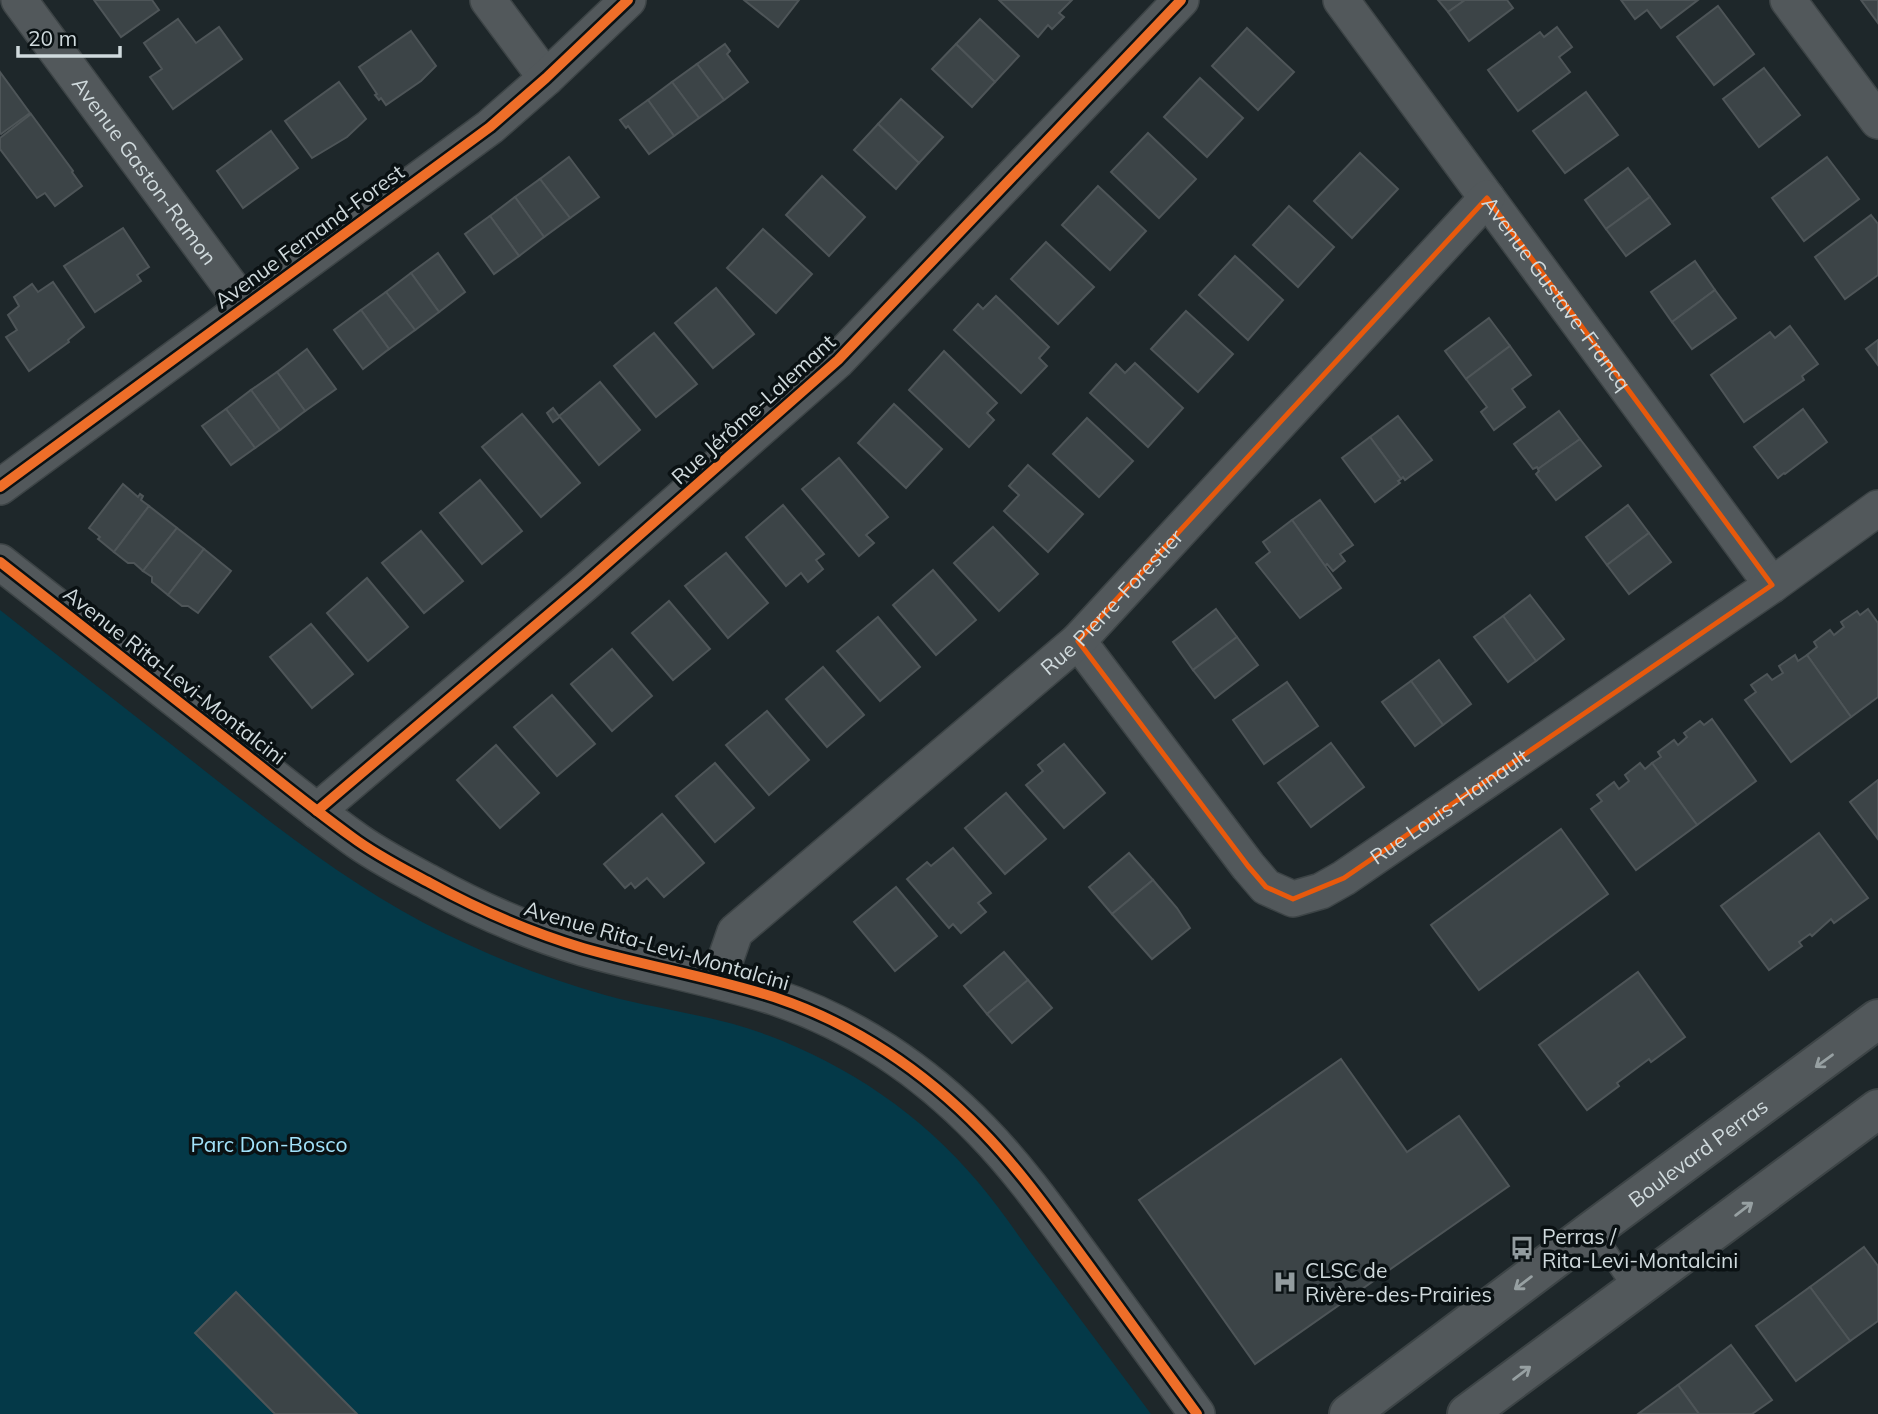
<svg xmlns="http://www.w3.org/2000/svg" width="1878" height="1414" font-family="Mulish,sans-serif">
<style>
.green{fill:#043948}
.building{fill:#3c4447;stroke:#4e5558;stroke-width:2}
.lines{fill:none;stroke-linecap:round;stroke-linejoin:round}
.lane-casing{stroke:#3d4446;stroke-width:21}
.street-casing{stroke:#3d4446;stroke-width:38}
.secondary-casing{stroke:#3d4446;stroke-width:42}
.lane{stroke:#52585b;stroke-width:18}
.street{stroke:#52585b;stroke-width:35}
.secondary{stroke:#52585b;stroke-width:38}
.cycleway-casing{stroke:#0a1113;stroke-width:15}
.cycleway{stroke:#ee6e29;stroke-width:10}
.oneway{stroke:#97a0a2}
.marked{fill:none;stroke:#e8590c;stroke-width:5;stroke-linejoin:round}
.labels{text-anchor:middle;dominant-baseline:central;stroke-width:7;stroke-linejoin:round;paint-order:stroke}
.street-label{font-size:21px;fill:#d0dadd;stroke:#0a1113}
.park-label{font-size:21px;fill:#a2e2fa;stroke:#0a1113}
.poi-label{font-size:21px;fill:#d0dadd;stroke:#0a1113;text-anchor:start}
</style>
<rect width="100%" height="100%" fill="#1e272a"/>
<!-- green -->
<path class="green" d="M0,610C68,664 137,717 205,771C275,826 345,881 424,923C482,953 543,978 605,995C659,1010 715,1015 767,1035C848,1065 922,1115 978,1182C1001,1209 1021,1240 1043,1269C1079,1317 1115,1366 1151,1414H0Z"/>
<!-- building -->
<g class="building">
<path d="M94,0H152L159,10L121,37Z"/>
<path d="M744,0H799L778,27Z"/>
<path d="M999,0H1072L1059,13L1064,17L1052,29L1048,25L1038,37Z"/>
<path d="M1438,0H1465L1448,12Z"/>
<path d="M1465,0H1507L1513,8L1469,41L1448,12Z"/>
<path d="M1621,0H1698L1661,28L1647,10L1635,19Z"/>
<path d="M1861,0H1878V23Z"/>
<path d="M1718,6L1754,54L1714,85L1677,37Z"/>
<path d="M178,19L196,43L219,27L242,59L173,109L150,77L162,69L144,43Z"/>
<path d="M980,19L1019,56L995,82L956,44Z"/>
<path d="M1557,27L1572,47L1559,57L1570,72L1518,111L1488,70L1540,32L1544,37Z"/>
<path d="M1247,28L1294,72L1258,110L1212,66Z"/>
<path d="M411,31L436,66L421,81L386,105L381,98L379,100L375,95L377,94L359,67Z"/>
<path d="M725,44L730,51L727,54L748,82L724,100L697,64Z"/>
<path d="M956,44L995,82L972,107L932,69Z"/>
<path d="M697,64L724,100L699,118L672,82Z"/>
<path d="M1764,68L1800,115L1759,147L1723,99Z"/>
<path d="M0,72L30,113L1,134L0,133Z"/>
<path d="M1200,78L1243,118L1207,157L1164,117Z"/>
<path d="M339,82L366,119L347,137L312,158L285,121Z"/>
<path d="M672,82L699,118L674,136L648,100Z"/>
<path d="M1586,92L1618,135L1565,173L1533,131Z"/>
<path d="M901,99L943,137L919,163L878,124Z"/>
<path d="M648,100L674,136L649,154L628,126L626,128L620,120Z"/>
<path d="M31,114L73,171L72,172L82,186L55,206L45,193L37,198L0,149V138Z"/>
<path d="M878,124L919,163L896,189L854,150Z"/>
<path d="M271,131L298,168L243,208L217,171Z"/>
<path d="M1148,133L1196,179L1159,218L1111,172Z"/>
<path d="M1360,153L1398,189L1352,238L1314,201Z"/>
<path d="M569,157L599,197L570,218L540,179Z"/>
<path d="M1827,157L1859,199L1804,241L1772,198Z"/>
<path d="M1628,168L1650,197L1606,229L1585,200Z"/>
<path d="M822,176L865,217L829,256L786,215Z"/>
<path d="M540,179L570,218L544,237L515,197Z"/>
<path d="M1098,186L1146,231L1110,270L1062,225Z"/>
<path d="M515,197L544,237L519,256L490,216Z"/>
<path d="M1650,197L1670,224L1626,256L1606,229Z"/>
<path d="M1289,206L1334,247L1298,287L1253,245Z"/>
<path d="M1871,215L1878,224V275L1845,299L1815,257Z"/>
<path d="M490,216L519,256L494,274L465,234Z"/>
<path d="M123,228L149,267L137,275L141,281L95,312L64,266Z"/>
<path d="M763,229L812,274L776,313L727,268Z"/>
<path d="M1046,242L1094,287L1058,324L1011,279Z"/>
<path d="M438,253L465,292L439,312L411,273Z"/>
<path d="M1235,256L1283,300L1248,340L1199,295Z"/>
<path d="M1695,261L1715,290L1672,322L1651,292Z"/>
<path d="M411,273L439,312L415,330L386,292Z"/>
<path d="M53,282L84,327L68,340L69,342L29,371L6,337L17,330L8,315L19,306L14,297L32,284L38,292Z"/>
<path d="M716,288L754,334L713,368L675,323Z"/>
<path d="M1715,290L1736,318L1692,349L1672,322Z"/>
<path d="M386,292L415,330L389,349L361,310Z"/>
<path d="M996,296L1049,347L1039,358L1047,366L1021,393L954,330L978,304L983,309Z"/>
<path d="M361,310L389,349L363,369L334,330Z"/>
<path d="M1186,311L1233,354L1198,392L1151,349Z"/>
<path d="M1489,318L1510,346L1466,379L1445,351Z"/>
<path d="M1790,326L1818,364L1802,376L1804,380L1744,422L1711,375L1770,332L1775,338Z"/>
<path d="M654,333L697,384L656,417L614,366Z"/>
<path d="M1878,340V365L1866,349Z"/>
<path d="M1510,346L1531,375L1512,389L1525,407L1494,430L1481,412L1487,407L1466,379Z"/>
<path d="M307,349L336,389L305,411L277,372Z"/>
<path d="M944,351L997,403L987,413L994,420L969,447L909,390Z"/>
<path d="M1135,363L1183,408L1148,447L1090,393L1116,364L1125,373Z"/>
<path d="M277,372L305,411L280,430L251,390Z"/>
<path d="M600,382L640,430L599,465L560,417L553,422L547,413L553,408L559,416Z"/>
<path d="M251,390L280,430L255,448L226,409Z"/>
<path d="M894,404L942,449L906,488L858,443Z"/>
<path d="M226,409L255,448L231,465L202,426Z"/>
<path d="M1803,409L1827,442L1785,474L1784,473L1778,478L1754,447Z"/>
<path d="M1559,411L1580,439L1538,469L1537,467L1533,469L1514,444Z"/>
<path d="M522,414L580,483L541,517L482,447Z"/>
<path d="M1398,416L1432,460L1405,480L1403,477L1401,479L1370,437Z"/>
<path d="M1087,418L1133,461L1099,497L1053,454Z"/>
<path d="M1370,437L1401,479L1398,481L1400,483L1375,502L1342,458Z"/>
<path d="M1580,439L1601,466L1556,500L1536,474L1539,471L1538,469Z"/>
<path d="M839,458L888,517L866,535L874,543L859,556L802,489Z"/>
<path d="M1028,465L1083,514L1048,552L1004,511L1019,495L1009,486Z"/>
<path d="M480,480L522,531L482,564L440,513Z"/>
<path d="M123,484L138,497L140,494L143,496L141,500L149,506L114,552L98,539L100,537L89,528Z"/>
<path d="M1320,500L1353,545L1340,554L1345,561L1333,571L1327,564L1325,566L1292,520Z"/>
<path d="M783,505L824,554L816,560L823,569L808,582L801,573L786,586L746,537Z"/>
<path d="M1628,505L1649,533L1607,565L1586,537Z"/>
<path d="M149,506L177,528L143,571L134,563H128L114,552Z"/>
<path d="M1292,520L1341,588L1300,618L1256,563L1270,552L1263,542Z"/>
<path d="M993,527L1038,574L999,611L954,563Z"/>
<path d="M177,528L204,549L168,595L152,582V577L143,571Z"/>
<path d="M421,531L463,581L424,613L382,563Z"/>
<path d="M1649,533L1671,562L1629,594L1607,565Z"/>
<path d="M204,549L231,571L198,613L188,606H182L168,595Z"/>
<path d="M726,553L768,603L728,638L685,586Z"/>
<path d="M933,570L976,620L936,655L893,605Z"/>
<path d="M367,578L408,627L368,661L327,613Z"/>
<path d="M1530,595L1564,639L1536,661L1503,616Z"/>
<path d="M669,601L710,649L673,680L632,633Z"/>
<path d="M1216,609L1237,637L1193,670L1173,642Z"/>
<path d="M1868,609L1878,623V697L1851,717L1807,655L1817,647L1814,642L1830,630L1834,635L1844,627L1841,622L1857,611L1860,615Z"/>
<path d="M1503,616L1536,661L1508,682L1474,637Z"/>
<path d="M878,617L920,667L880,701L837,651Z"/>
<path d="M311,624L353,674L312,708L270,657Z"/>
<path d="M1237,637L1258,665L1215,698L1193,670Z"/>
<path d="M612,649L652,696L612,731L571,684Z"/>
<path d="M1795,655L1798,661L1807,655L1851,717L1791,762L1745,700L1756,692L1751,685L1767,674L1772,680L1783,673L1779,666Z"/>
<path d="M1439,660L1471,704L1443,725L1411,681Z"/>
<path d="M823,667L864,715L827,747L786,699Z"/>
<path d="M1411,681L1443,725L1415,746L1382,702Z"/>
<path d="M1287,682L1318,726L1264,764L1233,720Z"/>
<path d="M552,695L595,744L557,776L514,727Z"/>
<path d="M767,711L809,760L769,795L726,745Z"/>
<path d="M1712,719L1756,781L1697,825L1652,763L1661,757L1658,752L1674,740L1678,745L1687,737L1684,733L1700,721L1704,725Z"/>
<path d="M1331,743L1364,787L1311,827L1278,783Z"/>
<path d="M1064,744L1105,793L1064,828L1026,785L1043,771L1038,765Z"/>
<path d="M496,745L539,793L500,828L457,780Z"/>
<path d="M715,763L754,808L715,842L676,796Z"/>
<path d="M1640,763L1645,769L1652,763L1697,825L1636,870L1591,809L1602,801L1597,795L1614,782L1619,789L1629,781L1625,775Z"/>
<path d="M1878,780V839L1850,802Z"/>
<path d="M1006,793L1046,839L1005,874L965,828Z"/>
<path d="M662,814L704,863L664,897L647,878L635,888L631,883L625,888L604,864Z"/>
<path d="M1561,829L1608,894L1479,990L1431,925Z"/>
<path d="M1819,833L1868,898L1834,923L1831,919L1812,936L1810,934L1799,942L1802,946L1769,970L1721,906Z"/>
<path d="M953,848L991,893L978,903L986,912L961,933L953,924L949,928L907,879L927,862L931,866Z"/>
<path d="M1129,853L1153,880L1112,914L1089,887Z"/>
<path d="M1153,880L1177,908L1190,928L1152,959L1112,914Z"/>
<path d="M896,887L937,936L895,971L854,922Z"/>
<path d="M1004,952L1028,980L987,1014L964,986Z"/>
<path d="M1638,972L1685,1037L1651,1062L1649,1059L1617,1083L1619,1086L1587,1110L1539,1045Z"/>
<path d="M1028,980L1052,1008L1012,1043L987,1014Z"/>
<path d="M1341,1059L1407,1152L1459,1116L1509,1186L1255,1364L1139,1200Z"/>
<path d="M1864,1247L1878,1266V1321L1850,1341L1810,1287Z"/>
<path d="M1810,1287L1850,1341L1796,1381L1756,1326Z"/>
<path d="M236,1292L357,1414H275L195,1333Z"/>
<path d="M1731,1345L1772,1400L1752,1414H1699L1678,1385Z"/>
<path d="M1678,1385L1699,1414H1638Z"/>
</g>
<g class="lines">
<!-- lane casing -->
<g class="lane-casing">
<path id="lane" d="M1593,1230L1634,1290"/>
</g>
<!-- street casing -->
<g class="street-casing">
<g id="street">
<path id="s1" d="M19,0L245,306"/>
<path d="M488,0L546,78"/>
<path id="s2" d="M1341,0L1772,585"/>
<path d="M1788,0L1878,121"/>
<path d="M0,487L490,127L546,78L628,0"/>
<path d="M0,562C75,621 151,680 226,739C268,772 309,806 352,837C376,855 404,869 430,883C479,910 530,932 583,948C646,966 711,977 774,997C853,1023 924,1071 982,1131C1022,1172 1056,1221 1090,1267C1126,1316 1161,1365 1197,1414"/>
<path id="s3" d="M1078,641L1248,866L1266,887L1293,899L1321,891L1344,878L1772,585L1878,508"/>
<path d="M317,811L584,584L838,360L1181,0"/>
<path id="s4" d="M718,981L735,932L1078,641L1487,198"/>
</g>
</g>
<!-- secondary casing -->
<g class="secondary-casing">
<g id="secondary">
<path id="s5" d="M1349,1414L1593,1230L1878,1019"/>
<path d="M1467,1414L1878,1109"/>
</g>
</g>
<!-- lane -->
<use href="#lane" class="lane"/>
<!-- street -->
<use href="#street" class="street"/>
<!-- secondary -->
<use href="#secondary" class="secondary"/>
<!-- cycleway casing -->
<g class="cycleway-casing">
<g id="cycleway">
<path d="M0,487L490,127L546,78L628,0"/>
<path d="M0,562C75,621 151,680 226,739C268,772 309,806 352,837C376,855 404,869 430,883C479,910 530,932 583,948C646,966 711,977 774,997C853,1023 924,1071 982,1131C1022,1172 1056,1221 1090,1267C1126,1316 1161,1365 1197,1414"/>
<path d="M317,811L584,584L838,360L1181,0"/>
</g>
</g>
<!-- cycleway -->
<use href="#cycleway" class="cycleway"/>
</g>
<!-- one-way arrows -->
<defs><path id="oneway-shaft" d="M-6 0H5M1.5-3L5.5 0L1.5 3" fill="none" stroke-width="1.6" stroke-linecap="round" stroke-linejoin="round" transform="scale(1.75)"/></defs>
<g class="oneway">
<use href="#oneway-shaft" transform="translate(1824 1061) rotate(144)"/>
<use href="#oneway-shaft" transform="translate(1744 1209) rotate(-37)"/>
<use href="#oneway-shaft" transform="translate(1523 1283) rotate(143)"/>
<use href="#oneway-shaft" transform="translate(1522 1373) rotate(-37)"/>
</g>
<!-- marked area -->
<path class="marked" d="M1487,198L1772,585L1344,878L1293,899L1266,887L1248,866L1078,641Z"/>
<!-- icons -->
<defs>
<g id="bus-bare" transform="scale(1.89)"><path d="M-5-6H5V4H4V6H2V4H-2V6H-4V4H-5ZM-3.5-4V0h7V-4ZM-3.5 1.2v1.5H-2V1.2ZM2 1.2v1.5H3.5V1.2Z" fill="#929b9e" stroke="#0a1113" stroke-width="2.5" paint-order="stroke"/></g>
<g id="hospital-bare" transform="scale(1.89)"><path d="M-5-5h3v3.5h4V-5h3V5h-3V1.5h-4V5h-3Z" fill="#929b9e" stroke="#0a1113" stroke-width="2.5" paint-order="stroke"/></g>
</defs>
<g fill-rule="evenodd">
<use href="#bus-bare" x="1522" y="1248"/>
<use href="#hospital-bare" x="1285" y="1282"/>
</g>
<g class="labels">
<!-- street labels -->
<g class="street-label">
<text stroke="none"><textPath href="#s1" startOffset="212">Avenue Gaston-Ramon</textPath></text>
<text transform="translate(309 236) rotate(-36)">Avenue Fernand-Forest</text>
<text stroke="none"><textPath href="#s2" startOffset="364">Avenue Gustave-Francq</textPath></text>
<text transform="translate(753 409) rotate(-42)">Rue Jérôme-Lalemant</text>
<text stroke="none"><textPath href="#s4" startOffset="553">Rue Pierre-Forestier</textPath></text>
<text transform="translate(175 675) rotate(38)">Avenue Rita-Levi-Montalcini</text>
<text stroke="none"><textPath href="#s3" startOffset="522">Rue Louis-Hainault</textPath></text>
<text transform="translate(657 945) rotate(16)">Avenue Rita-Levi-Montalcini</text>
<text stroke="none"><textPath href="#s5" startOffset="436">Boulevard Perras</textPath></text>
</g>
<!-- park labels -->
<g class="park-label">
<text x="269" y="1144">Parc Don-Bosco</text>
</g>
<!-- poi labels -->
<g class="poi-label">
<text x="1542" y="1236">Perras /<tspan x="1542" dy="24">Rita-Levi-Montalcini</tspan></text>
<text x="1305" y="1270">CLSC de<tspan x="1305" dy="24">Rivère-des-Prairies</tspan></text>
</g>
</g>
<!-- scale -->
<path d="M18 46v10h102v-10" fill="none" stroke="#d0dadd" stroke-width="3.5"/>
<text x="28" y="46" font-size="21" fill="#d0dadd" stroke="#0a1113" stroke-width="5" paint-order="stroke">20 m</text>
</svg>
